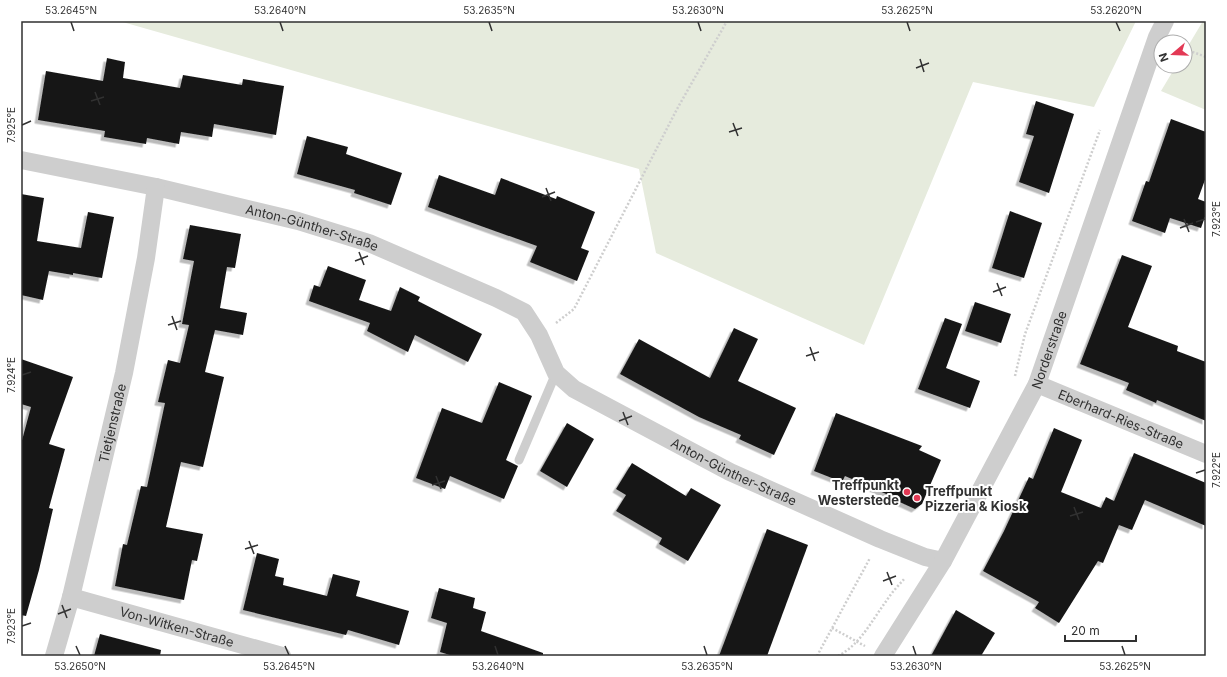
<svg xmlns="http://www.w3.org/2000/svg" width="1227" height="677" font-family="Inter,sans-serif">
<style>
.green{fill:#e6ebdd}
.building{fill:#181818;filter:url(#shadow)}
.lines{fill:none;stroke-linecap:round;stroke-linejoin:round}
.path{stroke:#cecece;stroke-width:2.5;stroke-dasharray:2 2;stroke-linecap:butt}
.lane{stroke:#cecece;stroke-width:9}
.street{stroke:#cecece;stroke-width:18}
.ticks{fill:none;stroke:#313131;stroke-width:1.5}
.poi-dot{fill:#e33955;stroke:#fff;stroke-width:1.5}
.labels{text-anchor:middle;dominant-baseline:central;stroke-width:4;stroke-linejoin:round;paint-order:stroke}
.street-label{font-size:13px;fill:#313131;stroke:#fff}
.poi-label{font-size:13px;font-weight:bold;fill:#313131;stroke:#fff;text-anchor:end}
.neatline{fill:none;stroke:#313131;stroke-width:1.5}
.ticks-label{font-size:10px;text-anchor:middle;fill:#313131}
</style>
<defs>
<filter id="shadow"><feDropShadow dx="-3.5" dy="3.5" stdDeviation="0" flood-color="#0004"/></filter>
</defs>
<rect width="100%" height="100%" fill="#fff"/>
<!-- green -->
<g class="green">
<path d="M119,21H1136L1094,107L973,82L864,345L656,253L639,169Z"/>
<path d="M1203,21H1206V110L1161,91L1176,66H1185V51Z"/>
</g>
<!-- building -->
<g class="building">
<path d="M107,58L125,62L123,78L180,88L183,75L242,85L243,79L284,86L276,135L214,124L212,137L181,132L179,144L147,138L146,144L104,137L105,131L38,120L46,71L103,81Z"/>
<path d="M1036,101L1074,114L1049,193L1019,182L1034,136L1026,134Z"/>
<path d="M1171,119L1206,132V177L1198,199L1206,202V214L1201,228L1170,218L1165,233L1132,221L1146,181L1149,182Z"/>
<path d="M307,136L348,147L346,154L402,173L391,205L354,193L355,190L297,174Z"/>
<path d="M439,175L495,195L501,178L556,199L557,196L595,212L581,248L589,251L577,281L530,262L537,246L428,207Z"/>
<path d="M21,194L44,198L37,241L81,248L88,212L114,217L102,278L73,273V275L49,271L43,300L21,295Z"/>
<path d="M1010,211L1042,223L1024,278L992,268Z"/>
<path d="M190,225L241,234L235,268L227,267L220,308L247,313L243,335L215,330L205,372L224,377L203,467L181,462L166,527L203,534L197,561L192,560L184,600L115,586L123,544L127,545L141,486L147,487L165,403L158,402L168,360L180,363L189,325L182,324L194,261L183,259Z"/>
<path d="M1122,255L1152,266L1128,327L1178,346L1177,351L1206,362V421L1157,400L1156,403L1126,390L1129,383L1080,364Z"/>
<path d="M328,266L366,280L359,300L391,311L400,287L420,297L418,301L482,334L468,362L415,335L408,352L367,331L370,323L309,301L314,285L320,287Z"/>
<path d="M975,302L1011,314L1001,343L965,331Z"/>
<path d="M945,318L962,324L946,368L980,381L970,408L918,389Z"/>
<path d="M734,328L758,339L738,381L796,408L774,455L739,439L741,435L699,417L620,374L639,339L710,378Z"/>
<path d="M21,359L73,377L49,444L65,449L49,508L53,509L39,570L26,616L21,615V444L31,407L21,404Z"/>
<path d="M499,382L532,396L506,460L518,466L504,499L450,476L445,489L416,478L442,408L482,423Z"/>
<path d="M836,413L922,446L919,450L941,460L922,504L915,509L893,499V497L845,476L842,482L814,471Z"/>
<path d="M567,423L594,439L567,487L540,471Z"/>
<path d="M1054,428L1082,440L1061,492L1101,508L1106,497L1114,501L1134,453L1206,483V526L1145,500L1132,530L1119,525L1103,563L1098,561L1059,623L1035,608L1039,602L983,571L1004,531L1029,477L1033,479Z"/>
<path d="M632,463L686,496L691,488L721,505L688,561L659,544L662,538L616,511L626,495L616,489Z"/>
<path d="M767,529L808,545L767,656H719Z"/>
<path d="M257,553L279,559L275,576L284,578L283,585L327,596L333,574L360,581L356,596L409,611L399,645L348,630L346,635L243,610Z"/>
<path d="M439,588L475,598L473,608L486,612L481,631L543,653V656H453L440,652L447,623L431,618Z"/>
<path d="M956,610L995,633L981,656H931Z"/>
<path d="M100,634L161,650L160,656H94Z"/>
</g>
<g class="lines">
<!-- path -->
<g class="path">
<path d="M1185,49L1206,57"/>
<path d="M556,323L574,309L677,109L727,21"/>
<path d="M1015,376L1025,334L1100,130"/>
<path d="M832,628L865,646"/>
<path d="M817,656L870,558"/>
<path d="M838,656C861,644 872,620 887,600C892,592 899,585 905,578"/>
</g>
<!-- lane -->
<path class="lane" d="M519,460L556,373"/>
<!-- street -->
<g class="street">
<path id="s1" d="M21,160L156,187L298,221L369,243L496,298L524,312L539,335L556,373L574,389L730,472L880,539L925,557L943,561"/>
<path id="s2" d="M1037,384L1206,454"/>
<path id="s3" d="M71,597L282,656"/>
<path id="s4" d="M54,656L71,597L124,373L146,258L156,187"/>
<path id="s5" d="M883,656L943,561L1037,384L1157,37L1165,21"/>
</g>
</g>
<!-- ticks -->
<path class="ticks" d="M71,22L74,31M280,22L283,31M489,22L492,31M698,22L701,31M907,22L910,31M1116,22L1120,31M920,59L924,72M916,68L929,63M95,92L100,105M91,101L104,97M733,123L738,136M22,125L31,121M729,132L742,128M546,188L551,201M542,197L555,192M1184,219L1189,232M1196,222L1205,219M1180,228L1193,223M359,252L364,265M355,261L368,256M997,283L1002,296M993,292L1006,287M172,316L177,330M168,325L181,321M810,347L815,361M806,356L819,352M22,375L31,372M623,412L628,425M619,421L632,416M1196,473L1205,470M436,476L441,489M432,485L445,481M1074,507L1079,520M1070,516L1083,512M249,541L254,554M245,549L258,545M887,572L892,585M883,581L896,576M62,605L67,618M58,614L71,609M22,626L31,623M76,646L80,655M285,646L289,655M495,646L498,655M704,646L707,655M913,646L916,655M1122,646L1125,655"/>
<!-- markers -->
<g class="poi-dot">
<circle cx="907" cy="492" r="4"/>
<circle cx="917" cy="498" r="4"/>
</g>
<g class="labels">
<!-- street labels -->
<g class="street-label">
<text stroke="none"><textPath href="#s1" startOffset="299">Anton-Günther-Straße</textPath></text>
<text stroke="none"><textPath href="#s5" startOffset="349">Norderstraße</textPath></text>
<text stroke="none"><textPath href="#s2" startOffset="91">Eberhard-Ries-Straße</textPath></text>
<text stroke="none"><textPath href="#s4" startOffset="240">Tietjenstraße</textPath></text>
<text stroke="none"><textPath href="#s1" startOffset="801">Anton-Günther-Straße</textPath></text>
<text stroke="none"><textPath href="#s3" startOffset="110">Von-Witken-Straße</textPath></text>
</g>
<!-- poi labels -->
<g class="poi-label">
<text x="899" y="485">Treffpunkt<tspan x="899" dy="15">Westerstede</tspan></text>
<text x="925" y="491" text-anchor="start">Treffpunkt<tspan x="925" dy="15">Pizzeria &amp; Kiosk</tspan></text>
</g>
</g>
<!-- border -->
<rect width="1227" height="677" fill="none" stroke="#ffffff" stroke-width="44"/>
<!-- north arrow -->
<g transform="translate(1173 54) rotate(251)"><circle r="19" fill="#ffffff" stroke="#adadad"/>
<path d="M0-3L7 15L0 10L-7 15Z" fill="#e33955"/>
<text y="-6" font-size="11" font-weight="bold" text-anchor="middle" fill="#313131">N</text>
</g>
<!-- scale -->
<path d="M1065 635v6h71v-6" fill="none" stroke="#313131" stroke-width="2"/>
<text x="1071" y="635" font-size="12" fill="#313131" stroke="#ffffff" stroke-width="3" paint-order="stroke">20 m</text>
<rect x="22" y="22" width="1183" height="633" class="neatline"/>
<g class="ticks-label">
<text x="71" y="14">53.2645°N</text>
<text x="280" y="14">53.2640°N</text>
<text x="489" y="14">53.2635°N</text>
<text x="698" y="14">53.2630°N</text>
<text x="907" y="14">53.2625°N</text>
<text x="1116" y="14">53.2620°N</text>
<text transform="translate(11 125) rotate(-90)" y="4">7.925°E</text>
<text transform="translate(1216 219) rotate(-90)" y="4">7.923°E</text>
<text transform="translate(11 375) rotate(-90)" y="4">7.924°E</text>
<text transform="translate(1216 470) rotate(-90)" y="4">7.922°E</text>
<text transform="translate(11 626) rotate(-90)" y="4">7.923°E</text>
<text x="80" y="670">53.2650°N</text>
<text x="289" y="670">53.2645°N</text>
<text x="498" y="670">53.2640°N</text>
<text x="707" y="670">53.2635°N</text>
<text x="916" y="670">53.2630°N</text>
<text x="1125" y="670">53.2625°N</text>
</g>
</svg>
